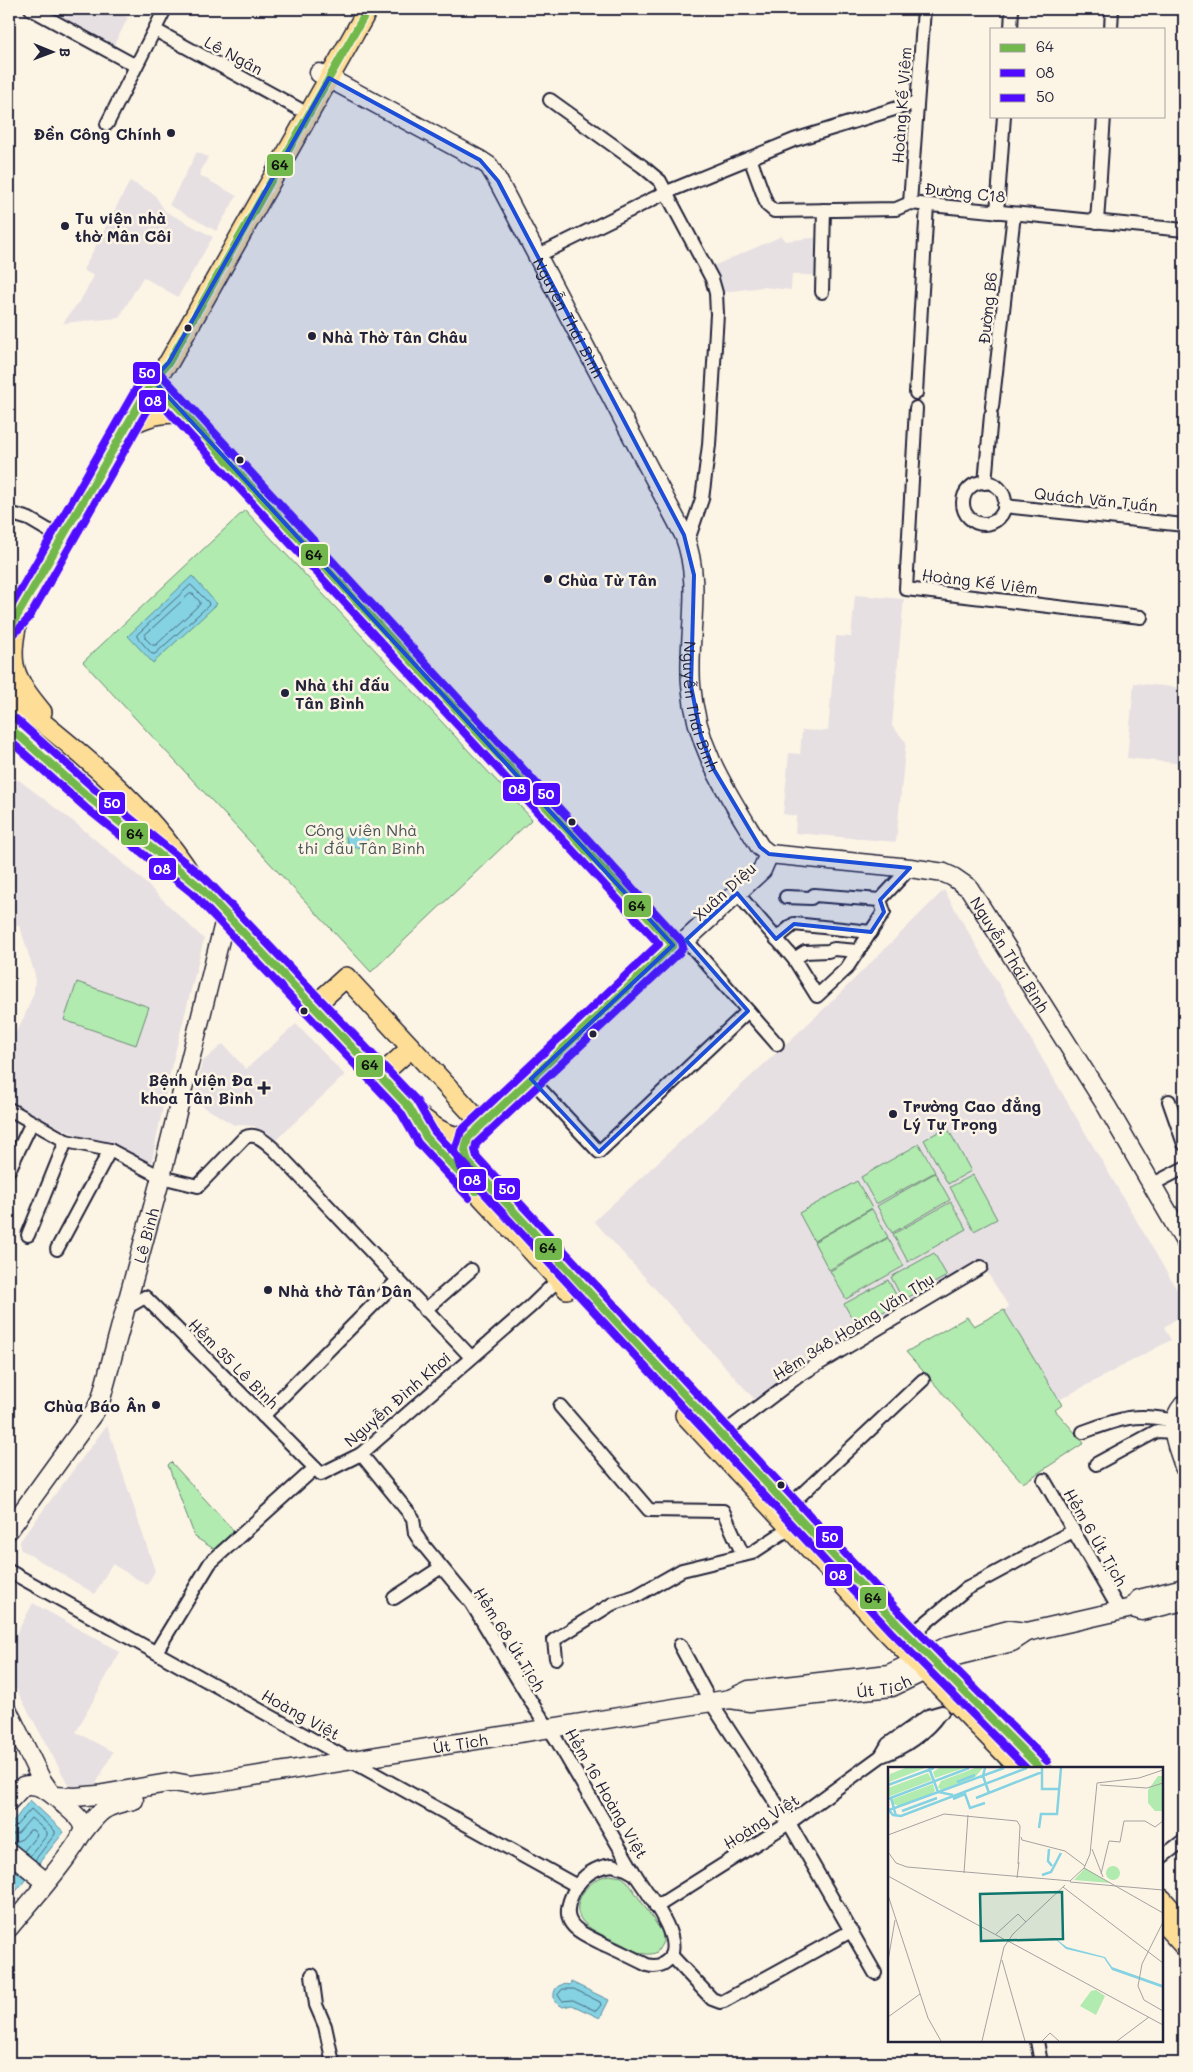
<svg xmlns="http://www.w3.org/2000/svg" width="1193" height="2072" font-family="Mali,sans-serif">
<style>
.built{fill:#e7e0e3}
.green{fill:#b1ebaf;stroke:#6a8675}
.water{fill:#84d2e2;stroke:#5d8c9f}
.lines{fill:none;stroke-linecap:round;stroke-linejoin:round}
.shore{stroke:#49687e;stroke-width:1}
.street-casing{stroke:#22223b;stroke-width:16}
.secondary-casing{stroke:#22223b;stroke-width:21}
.primary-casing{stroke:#22223b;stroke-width:22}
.street{stroke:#fcf5e5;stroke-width:12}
.secondary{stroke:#fcf5e5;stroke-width:18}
.primary{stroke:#fedd96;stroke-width:19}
.bus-1-casing{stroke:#fcf5e5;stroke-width:11}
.bus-2-casing{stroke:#fcf5e5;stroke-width:11}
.bus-3-casing{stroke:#fcf5e5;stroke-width:11}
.bus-1{stroke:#72b84c;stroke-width:8}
.bus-2{stroke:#4f0aff;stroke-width:8}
.bus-3{stroke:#4f0aff;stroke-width:8}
.marked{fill:#1d4ed8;fill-opacity:0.2;stroke:#1d4ed8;stroke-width:4;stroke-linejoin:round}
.poi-dot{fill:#22223b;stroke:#fcf5e5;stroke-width:2}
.labels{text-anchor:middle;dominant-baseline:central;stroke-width:5;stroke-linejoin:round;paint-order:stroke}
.street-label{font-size:16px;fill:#22223b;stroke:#fcf5e5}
.poi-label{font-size:16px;font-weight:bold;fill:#22223b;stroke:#fcf5e5;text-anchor:start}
.park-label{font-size:16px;fill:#465458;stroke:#fcf5e5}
.inset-river{fill:none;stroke:#84d2e2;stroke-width:2.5}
.inset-road{fill:none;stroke:#a5a1a1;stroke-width:1}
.view{fill:#0f766e;fill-opacity:0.15;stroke:#0f766e;stroke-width:2.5}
.inset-edge{fill:none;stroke:#22223b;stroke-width:2.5}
.line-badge{stroke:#fcf5e5;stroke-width:2}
.badge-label{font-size:14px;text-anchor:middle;font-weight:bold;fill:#fff}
.pale-badge-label{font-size:14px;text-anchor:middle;font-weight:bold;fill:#111}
</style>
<rect width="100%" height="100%" fill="#fcf5e5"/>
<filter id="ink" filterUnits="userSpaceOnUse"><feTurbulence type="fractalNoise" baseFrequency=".02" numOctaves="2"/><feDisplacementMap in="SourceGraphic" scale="10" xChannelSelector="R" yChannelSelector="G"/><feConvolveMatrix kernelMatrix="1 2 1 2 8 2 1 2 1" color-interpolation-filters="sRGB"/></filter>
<g filter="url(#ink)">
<!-- built -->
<g class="built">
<path d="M41,9H115V10L128,18L113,47Z"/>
<path d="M197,152L208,157L199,175L237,196L216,231L169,205Z"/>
<path d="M130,181L154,194L165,211L213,237L178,297L143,277L119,318L63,323L83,296L94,276L83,270Z"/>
<path d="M782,236L785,241L820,237V276L792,274L791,290L763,287L724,292L713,266Z"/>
<path d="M855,595L904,599L892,726L906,742L896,842L795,833L796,816L783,814L789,753L800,754L802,730L828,731L836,636L851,637Z"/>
<path d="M1134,683L1184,688V764L1127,758Z"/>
<path d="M9,780H19L79,826L135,873L204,939L171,1069L151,1165L63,1129L9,1102V1044L24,1017L34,992L35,975L20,927L9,922Z"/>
<path d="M944,890L1184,1302V1314L1164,1327L1171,1340L1059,1400L1004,1310L1009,1307L980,1261L799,1368L755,1400L594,1221L827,1006Z"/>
<path d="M296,1024L345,1075L274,1142L254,1126L234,1125L194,1101L202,1062L223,1044L246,1069Z"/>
<path d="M107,1425L155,1571L147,1585L112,1564L95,1594L20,1549V1541Z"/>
<path d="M33,1603L120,1652L76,1732L113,1752L96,1784L70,1788L9,1676V1647Z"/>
</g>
<!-- green -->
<g class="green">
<path d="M245,510L532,819L371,972L83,662Z"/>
<path d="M77,982L149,1007L136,1045L64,1020Z"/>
<path d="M947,1127L971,1171L948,1184L924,1140Z"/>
<path d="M919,1144L935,1172L876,1204L861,1177Z"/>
<path d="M935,1173L950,1200L892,1233L877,1206Z"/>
<path d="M973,1175L997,1219L974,1231L950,1187Z"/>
<path d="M857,1181L872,1208L814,1241L799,1213Z"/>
<path d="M951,1202L966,1229L908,1262L893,1234Z"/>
<path d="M872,1209L888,1237L829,1270L814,1242Z"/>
<path d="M888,1238L904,1266L846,1299L830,1271Z"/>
<path d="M934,1253L947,1276L903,1300L891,1277Z"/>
<path d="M888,1280L900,1302L857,1327L844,1304Z"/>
<path d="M1004,1310L1062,1405L1055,1410L1084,1443L1023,1483L906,1352L967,1317L974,1326Z"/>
<path d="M171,1462L234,1531L214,1549L195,1537L168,1465Z"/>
<path d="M609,1875L622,1877L628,1882L662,1932L663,1942L657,1952C645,1959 629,1947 618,1942C596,1932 564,1921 584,1891C591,1882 599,1877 609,1875Z"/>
</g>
<!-- water -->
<g class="water">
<path d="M192,576L217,604L153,663L128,636Z"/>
<circle cx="357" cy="837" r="11"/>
<path d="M30,1800L64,1832L9,1900V1827Z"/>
<path d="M571,1982L609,2000L600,2018L572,2005L563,2007L555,2002C551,1990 558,1982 570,1985Z"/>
</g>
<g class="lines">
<!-- shore -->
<g class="shore">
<path d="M191,585L208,602L209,605L155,654H152L137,637V635Z"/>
<path d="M190,594H193L200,602V604L156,645H152L145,638V635Z"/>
<path d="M9,1829L14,1828L31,1809L55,1831V1834L35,1860"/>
<path d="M9,1835L18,1833L31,1818L47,1832V1835L30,1856"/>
<path d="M12,1843L22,1839L30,1830H33L37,1835L24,1851"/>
<path d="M563,1989H574L600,2002L601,2005L596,2011L573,2000L562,2001L558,1995Z"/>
</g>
<!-- street casing -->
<g class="street-casing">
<g id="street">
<path d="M31,9L136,66"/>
<path d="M1011,29L1012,9"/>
<path d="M1111,29L1112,9"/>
<path d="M155,30L299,109"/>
<path d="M550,100L642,166L660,181L712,279L716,293L717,314L709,445L702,499L687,543"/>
<path d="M107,124L165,9"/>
<path d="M750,158L767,205L774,211L896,209L910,203L1184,230"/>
<path d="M910,203L924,9"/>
<path d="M997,212L1004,116"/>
<path d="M1097,222L1104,116"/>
<path d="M537,256L667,192L794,140L917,102"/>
<path d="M822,292L824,210"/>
<path d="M916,393L927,205"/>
<path d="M992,407L1014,214"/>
<path d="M916,408L906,589L1141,617"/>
<circle cx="984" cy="503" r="21"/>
<path d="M985,483L991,415"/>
<path d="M1004,506L1184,525"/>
<path d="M9,513L29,519L63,539"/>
<path d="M737,893L794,959L817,996L846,969L884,912L880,900L910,868"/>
<path d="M786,897L811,898L814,895L880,900"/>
<path d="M776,939L794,924L871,932"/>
<path d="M686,940L777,1044"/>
<path d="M794,959L805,952L828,951L834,949L858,951"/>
<path d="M531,1079L599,1152L748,1011"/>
<path d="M1169,1101L1184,1144"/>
<path d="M9,1109L66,1141L110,1150L161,1177L198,1186L244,1138C256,1131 265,1142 274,1149L471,1357"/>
<path d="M9,1170L32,1122"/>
<path d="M1153,1184L1184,1168"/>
<path d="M28,1235L66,1141"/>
<path d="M57,1249L110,1150"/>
<path d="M126,1308L145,1297L315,1468"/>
<path d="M425,1310L471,1270"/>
<path d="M560,1406L649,1510L723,1511L743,1555"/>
<path d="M263,1416L397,1281"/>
<path d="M1083,1432C1120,1419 1134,1412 1174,1421"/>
<path d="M721,1435L800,1375L981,1267"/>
<path d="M361,1454L413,1518L415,1533L420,1541L472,1604L535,1708L556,1739L635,1874"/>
<path d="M1096,1464L1157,1431L1174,1432"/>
<path d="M1044,1480L1120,1611"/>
<path d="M788,1507L923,1380"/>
<path d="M9,1571L577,1886"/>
<path d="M394,1598L440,1568"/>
<path d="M910,1636L966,1589L1073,1531"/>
<path d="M680,1645L710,1701L789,1823L875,1973"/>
<path d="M156,1652L210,1563L315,1468L321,1474L361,1454L530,1307L562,1276"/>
<path d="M556,1658L554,1640L612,1604L636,1596L682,1570L752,1553L790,1528"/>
<path d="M881,1756L888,1744L928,1716L942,1712"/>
<path d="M1162,1857L1184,1840"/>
<path d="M612,1865L626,1869L635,1874C646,1892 686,1940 668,1960C662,1966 654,1967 647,1965C633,1958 619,1951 605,1945C577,1931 556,1924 575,1889C583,1875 596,1867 612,1865Z"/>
<path d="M656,1907L789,1823L881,1756C902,1749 927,1732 939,1714"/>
<path d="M671,1955L712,1999L720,2002L724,2001L851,1931"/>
<path d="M312,1975L316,2005L325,2026L333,2063"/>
<path d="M1037,2041L1041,2063"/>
</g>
</g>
<!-- secondary casing -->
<g class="secondary-casing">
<g id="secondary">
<path id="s1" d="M319,73L480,160L489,166L498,181L684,535C703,584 687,634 691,685C696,749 728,794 760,847L769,854L910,868L944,873L953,877L969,888L1107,1107L1184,1240"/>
<path d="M673,945L686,940L762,870L769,854"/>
<path d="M1184,1404C1165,1426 1177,1443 1184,1467"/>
<path id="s2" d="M9,1530L95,1411L101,1399L161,1177L226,915"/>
<path d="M1132,1608L1139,1599L1184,1588"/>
<path id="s3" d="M730,1699L750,1702L892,1687L956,1656L1012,1642L1027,1632"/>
<path d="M9,1713L41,1779L50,1792"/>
<path id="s4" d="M55,1796L75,1797L97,1795L174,1782L190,1785L216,1782L730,1699L749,1690L889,1674L948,1646L1009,1630L1027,1632L1132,1608L1142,1611L1184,1601"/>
<path d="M9,1801L23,1786C38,1782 50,1792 60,1801C67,1808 81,1817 83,1827C85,1841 21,1913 9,1928"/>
<path d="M81,1835C100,1810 103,1806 134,1800"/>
<path d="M9,1852L46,1882"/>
</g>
</g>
<!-- primary casing -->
<g class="primary-casing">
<g id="primary">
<path d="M153,380L673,945L468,1138C463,1147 464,1153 468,1162L898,1625L1040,1768"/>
<path d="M126,427C145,417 161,411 183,414"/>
<path d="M18,619C7,664 13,677 42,712"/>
<path d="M9,630L153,380L169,362L368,9"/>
<path d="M9,696C75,748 145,803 191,875"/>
<path d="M9,727L92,800L199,886L409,1107L426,1137L567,1289"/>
<path d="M313,1007L346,977L482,1124"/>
<path d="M380,1076L411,1048"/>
<path d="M416,1113C432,1126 446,1137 468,1138"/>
<path d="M685,1415L888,1633L1019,1768"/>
<path d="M1162,1899L1184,1924"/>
<path d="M1162,1922L1184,1946"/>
</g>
</g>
<!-- street -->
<use href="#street" class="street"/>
<!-- secondary -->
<use href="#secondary" class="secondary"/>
<!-- primary -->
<use href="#primary" class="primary"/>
<!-- bus-1 casing -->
<g class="bus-1-casing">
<g id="bus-1">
<path d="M153,380L673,945L468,1138L465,1150L468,1162L898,1625L1040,1768"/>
<path d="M9,630L153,380L169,362L368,9"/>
<path d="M9,727L92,800L199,886L409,1107L426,1137L476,1191"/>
</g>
</g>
<!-- bus-2 casing -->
<g class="bus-2-casing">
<g id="bus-2">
<path d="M16,632L29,618L155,397L659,944L461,1131L455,1150L460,1167L891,1632L1026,1768"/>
<path d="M9,740L86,808L192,893L401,1113L418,1143L469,1198"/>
</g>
</g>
<!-- bus-3 casing -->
<g class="bus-3-casing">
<g id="bus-3">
<path d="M9,610L144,375L150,370L158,371L682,942L683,947L680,952L476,1144L475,1150L477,1157L905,1618L1047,1761"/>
<path d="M16,719L98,792L206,879L416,1100L434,1131L483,1184"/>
</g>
</g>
<!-- bus-1 -->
<use href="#bus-1" class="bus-1"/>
<!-- bus-2 -->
<use href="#bus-2" class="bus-2"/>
<!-- bus-3 -->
<use href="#bus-3" class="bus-3"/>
</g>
</g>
<!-- marked area -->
<path class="marked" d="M329,78L480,160L498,181L684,535L694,575L691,686L701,736L713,768L760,847L769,854L910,868L880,900L884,912L871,932L794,924L776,939L737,893L686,940L748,1011L599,1152L531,1079L673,945L153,380L169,362Z"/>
<!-- markers -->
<g class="poi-dot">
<circle cx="171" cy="133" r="5"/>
<circle cx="65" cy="226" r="5"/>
<circle cx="188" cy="328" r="4.5"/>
<circle cx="312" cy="336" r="5"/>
<circle cx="240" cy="460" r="4.5"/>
<circle cx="548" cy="579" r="5"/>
<circle cx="285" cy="693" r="5"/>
<circle cx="572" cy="822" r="4.5"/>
<circle cx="304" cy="1011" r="4.5"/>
<circle cx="593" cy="1034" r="4.5"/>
<path d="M261.5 1080.5h5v5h5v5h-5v5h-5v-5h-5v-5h5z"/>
<circle cx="893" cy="1114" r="5"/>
<circle cx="268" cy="1290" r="5"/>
<circle cx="156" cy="1405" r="5"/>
<circle cx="781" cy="1485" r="4.5"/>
</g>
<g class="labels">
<!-- street labels -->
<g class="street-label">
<text transform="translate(234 55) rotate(28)">Lê Ngân</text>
<text transform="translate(901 105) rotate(-86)">Hoàng Kế Viêm</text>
<text transform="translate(965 192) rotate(6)">Đường C18</text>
<text transform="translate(987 308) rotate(-84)">Đường B6</text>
<text stroke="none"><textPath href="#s1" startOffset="365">Nguyễn Thái Bình</textPath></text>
<text transform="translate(1096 499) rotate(6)">Quách Văn Tuấn</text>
<text transform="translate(980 581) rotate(7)">Hoàng Kế Viêm</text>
<text stroke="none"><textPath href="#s1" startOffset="785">Nguyễn Thái Bình</textPath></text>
<text transform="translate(724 891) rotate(-42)">Xuân Diệu</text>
<text stroke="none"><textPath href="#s1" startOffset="1235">Nguyễn Thái Bình</textPath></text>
<text stroke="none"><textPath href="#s2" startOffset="330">Lê Bình</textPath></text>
<text transform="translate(853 1326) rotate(-32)">Hẻm 348 Hoàng Văn Thụ</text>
<text transform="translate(234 1363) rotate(45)">Hẻm 35 Lê Bình</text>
<text transform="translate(397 1399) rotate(-41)">Nguyễn Đình Khơi</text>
<text transform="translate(1096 1537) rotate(60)">Hẻm 6 Út Tịch</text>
<text transform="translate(510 1639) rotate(58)">Hẻm 68 Út Tịch</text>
<text stroke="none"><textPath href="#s3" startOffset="155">Út Tịch</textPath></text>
<text transform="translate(301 1714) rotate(29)">Hoàng Việt</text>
<text stroke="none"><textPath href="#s4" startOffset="410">Út Tịch</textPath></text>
<text transform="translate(607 1793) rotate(60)">Hẻm 16 Hoàng Việt</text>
<text transform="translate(761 1821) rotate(-33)">Hoàng Việt</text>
</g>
<!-- poi labels -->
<g class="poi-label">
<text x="161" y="133" text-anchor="end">Đền Công Chính</text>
<text x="75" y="217">Tu viện nhà<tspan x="75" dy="18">thờ Mân Côi</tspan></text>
<text x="322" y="336">Nhà Thờ Tân Châu</text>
<text x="558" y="579">Chùa Từ Tân</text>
<text x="295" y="684">Nhà thi đấu<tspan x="295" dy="18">Tân Bình</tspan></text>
<text x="253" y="1079" text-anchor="end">Bệnh viện Đa<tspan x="253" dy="18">khoa Tân Bình</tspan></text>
<text x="903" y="1105">Trường Cao đẳng<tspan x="903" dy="18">Lý Tự Trọng</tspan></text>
<text x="278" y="1290">Nhà thờ Tân Dân</text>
<text x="146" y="1405" text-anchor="end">Chùa Báo Ân</text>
</g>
<!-- park labels -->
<g class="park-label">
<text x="361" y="829">Công viên Nhà<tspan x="361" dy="18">thi đấu Tân Bình</tspan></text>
</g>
</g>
<!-- overview -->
<g transform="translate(888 1767)">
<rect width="275" height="275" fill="#fcf5e5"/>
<path d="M17,1H37L1,15L2,7ZM51,1H76L47,11L45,5ZM87,1H95L86,11L53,23L50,20L53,14ZM40,6L44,13L0,30V21ZM270,9H275V44H267L260,36V23ZM45,17L47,24L42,28L12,39L5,37V32ZM218 106a7 7 0 1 1 14 0a7 7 0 1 1-14 0ZM197,101L222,116L186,113ZM208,223L217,229L208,248L192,239L203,224Z" fill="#b1ebaf"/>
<path d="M165,170L179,180L217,190L224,200L275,218V221L224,203L216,191L178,182Z" fill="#84d2e2"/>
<path class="inset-river" d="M41,1L50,25L65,28M97,1L95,9L101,26M154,1V22H171M69,15L87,8M0,18L46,1M3,31L8,49M88,31L154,5M0,32L81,1M65,32L77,27L82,41L97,36M0,42L5,48L13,49L139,1M1,43L116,1M14,44L49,31M151,61L153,47H169L173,1M161,82L160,94L164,99M154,108L163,105L173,86"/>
<path class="inset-road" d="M212,18L259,21L275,16M0,68L56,47L129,54L132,59L130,97M133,70L134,73L177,84L197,99M204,82L215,110M0,85L8,96L19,100L183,114M196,101L275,146M76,106L80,48M213,107L221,74L232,75L236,54H257L267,60L275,54M0,109L121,175M129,111L131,95M182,114L196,101L202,87L209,16L251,11L275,3M182,115L275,123M175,120L275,196M0,128L40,251L53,274M275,155L254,197L250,219L256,233L275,244M108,167L130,147L138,155M120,174L275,258M114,193L137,274M0,194L7,153M0,250L32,227M94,274L116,180L125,167L177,118M154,274L162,266L171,274M229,274L261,250"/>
<path class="view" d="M174,125L175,172L93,174L92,127Z"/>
<rect width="275" height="275" class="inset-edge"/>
</g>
<g class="line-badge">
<rect x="266" y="153" width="28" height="24" rx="5" fill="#72b84c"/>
<rect x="132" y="361" width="29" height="24" rx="5" fill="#4f0aff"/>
<rect x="138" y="389" width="29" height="24" rx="5" fill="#4f0aff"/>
<rect x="300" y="543" width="29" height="24" rx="5" fill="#72b84c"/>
<rect x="502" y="778" width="29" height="24" rx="5" fill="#4f0aff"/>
<rect x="532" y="782" width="29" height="24" rx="5" fill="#4f0aff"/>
<rect x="98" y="791" width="28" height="24" rx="5" fill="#4f0aff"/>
<rect x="120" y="822" width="29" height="24" rx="5" fill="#72b84c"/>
<rect x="148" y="857" width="29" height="24" rx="5" fill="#4f0aff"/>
<rect x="623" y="894" width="29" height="24" rx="5" fill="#72b84c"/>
<rect x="355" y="1054" width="29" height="24" rx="5" fill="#72b84c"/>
<rect x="458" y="1168" width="29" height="24" rx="5" fill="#4f0aff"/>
<rect x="493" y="1177" width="28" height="24" rx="5" fill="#4f0aff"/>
<rect x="534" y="1237" width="29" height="24" rx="5" fill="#72b84c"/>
<rect x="815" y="1525" width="29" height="24" rx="5" fill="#4f0aff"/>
<rect x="824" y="1563" width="29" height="24" rx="5" fill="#4f0aff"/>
<rect x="859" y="1586" width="28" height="24" rx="5" fill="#72b84c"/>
</g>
<g class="badge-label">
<text x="147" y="378">50</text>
<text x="153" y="406">08</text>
<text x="517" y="794">08</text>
<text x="546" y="799">50</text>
<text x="112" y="808">50</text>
<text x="162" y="874">08</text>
<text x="472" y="1185">08</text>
<text x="507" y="1194">50</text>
<text x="830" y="1542">50</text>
<text x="838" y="1580">08</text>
</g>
<g class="pale-badge-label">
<text x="280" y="170">64</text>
<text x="314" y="560">64</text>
<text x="135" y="839">64</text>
<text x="637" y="911">64</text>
<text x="370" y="1070">64</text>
<text x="548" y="1253">64</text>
<text x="873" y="1603">64</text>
</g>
<!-- margin -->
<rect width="1193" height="2072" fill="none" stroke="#fcf5e5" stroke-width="30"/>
<rect x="15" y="15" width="1163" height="2042" fill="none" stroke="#22223b" stroke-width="2" filter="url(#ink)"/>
<!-- legend -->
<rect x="990" y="28" width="175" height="90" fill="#fcf5e5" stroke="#a5a1a1"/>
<rect x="1000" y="44" width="25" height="8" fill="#72b84c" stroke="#a5a1a1"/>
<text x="1036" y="52" font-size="15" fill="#22223b">64</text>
<rect x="1000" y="69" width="25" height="8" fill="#4f0aff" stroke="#a5a1a1"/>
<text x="1036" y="78" font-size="15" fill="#22223b">08</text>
<rect x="1000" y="94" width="25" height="8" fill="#4f0aff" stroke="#a5a1a1"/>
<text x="1036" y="102" font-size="15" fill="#22223b">50</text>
<!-- north arrow -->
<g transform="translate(52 52) rotate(91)" stroke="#fcf5e5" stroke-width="4" paint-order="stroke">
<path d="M0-4L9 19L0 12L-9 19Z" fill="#22223b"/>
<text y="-8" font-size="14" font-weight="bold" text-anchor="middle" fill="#22223b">B</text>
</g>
</svg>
